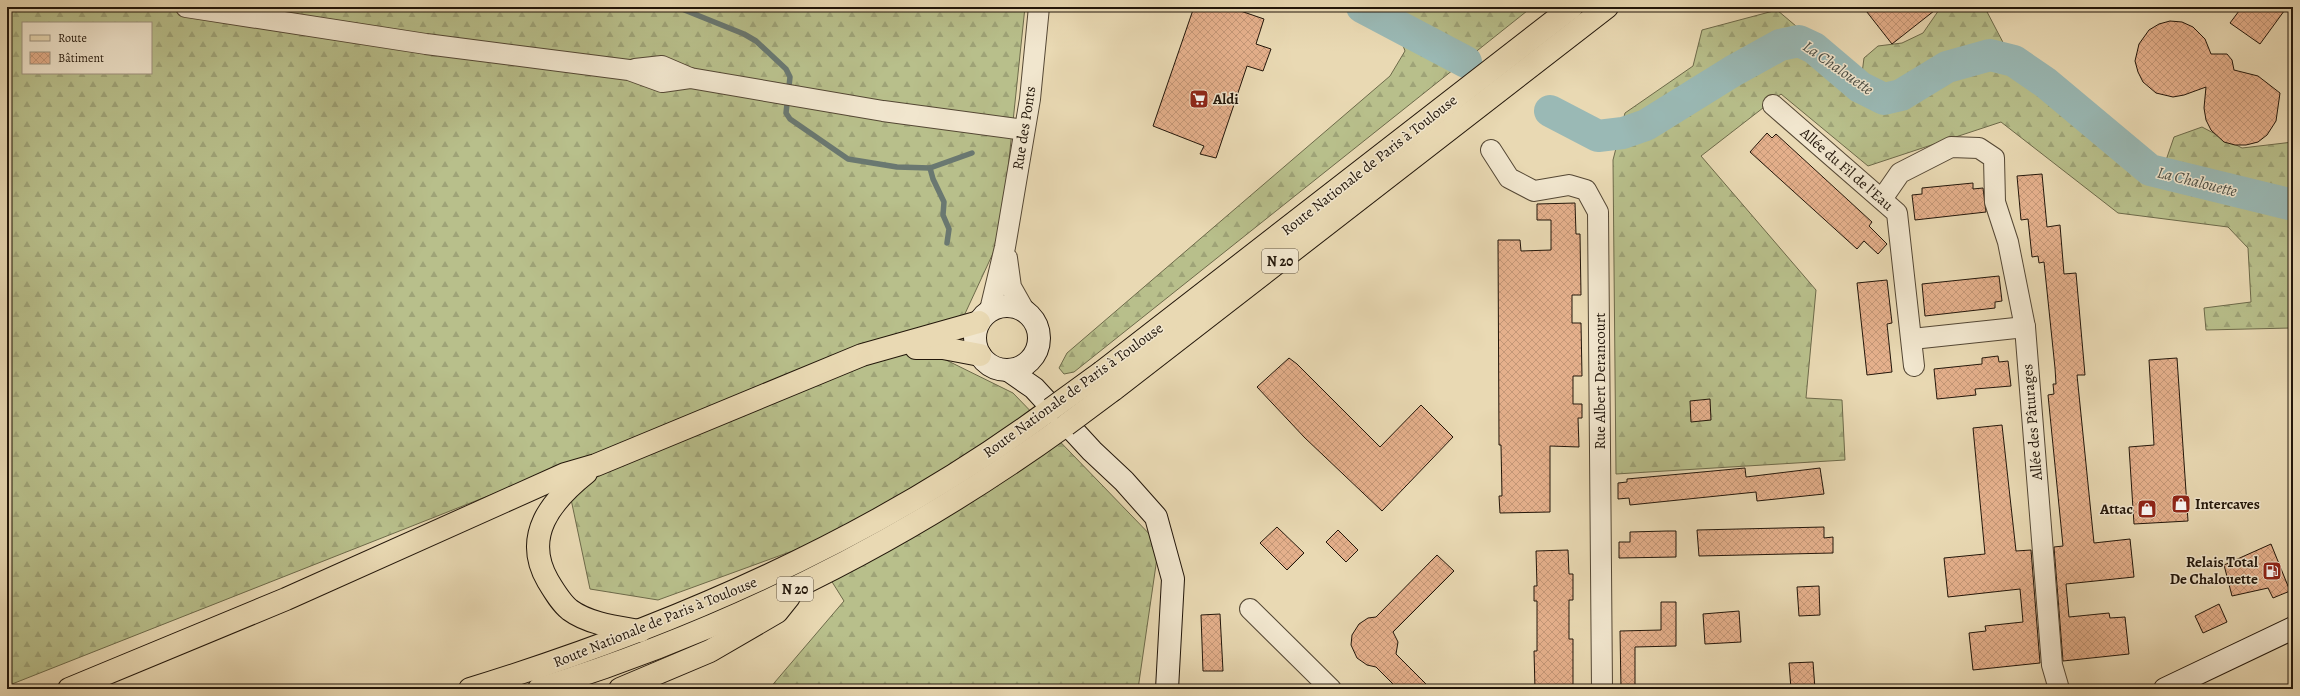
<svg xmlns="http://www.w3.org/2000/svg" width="2300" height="696" font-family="Alegreya,serif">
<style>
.forest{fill:url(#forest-firs);stroke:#6d6a4a;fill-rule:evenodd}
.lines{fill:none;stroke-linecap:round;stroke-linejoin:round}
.stream{stroke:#6a7871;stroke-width:5.5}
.river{stroke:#9ab9b5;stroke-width:32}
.building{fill:url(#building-cross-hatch);stroke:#22160a}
.minor-casing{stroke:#544734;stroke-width:22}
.secondary-casing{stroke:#22160a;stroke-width:24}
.primary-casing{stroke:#22160a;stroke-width:24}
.minor{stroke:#f1e6ce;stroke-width:20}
.secondary{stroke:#f1e6ce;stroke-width:22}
.primary{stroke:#e9d9b3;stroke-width:22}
.primary-bridge-casing{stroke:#22160a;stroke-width:24;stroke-linecap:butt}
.primary-bridge{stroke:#e9d9b3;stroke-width:22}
.labels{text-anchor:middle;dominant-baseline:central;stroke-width:3;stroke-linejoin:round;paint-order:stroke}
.shield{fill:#f1e6ce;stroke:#605445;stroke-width:1}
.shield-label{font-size:14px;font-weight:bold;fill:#22160a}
.poi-label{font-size:15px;font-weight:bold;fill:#22160a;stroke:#f1e6ce;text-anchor:start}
.street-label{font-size:15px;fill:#22160a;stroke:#f1e6ce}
.water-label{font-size:16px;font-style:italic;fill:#4c4f46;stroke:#f1e6ce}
</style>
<defs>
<pattern id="forest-firs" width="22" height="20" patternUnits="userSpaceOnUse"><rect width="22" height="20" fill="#b8bf8b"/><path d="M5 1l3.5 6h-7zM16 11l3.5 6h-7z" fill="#9ea377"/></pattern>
<pattern id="building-cross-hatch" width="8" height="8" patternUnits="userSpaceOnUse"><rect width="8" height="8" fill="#e5b08c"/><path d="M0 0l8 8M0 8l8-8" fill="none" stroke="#c49777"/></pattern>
</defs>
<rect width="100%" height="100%" fill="#e9d9b3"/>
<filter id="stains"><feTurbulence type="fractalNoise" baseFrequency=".005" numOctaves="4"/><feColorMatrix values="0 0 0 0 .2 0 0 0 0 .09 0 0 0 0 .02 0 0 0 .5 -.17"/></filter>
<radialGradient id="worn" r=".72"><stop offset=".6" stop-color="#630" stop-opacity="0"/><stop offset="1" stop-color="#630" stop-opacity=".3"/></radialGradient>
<!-- forest -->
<g class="forest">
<path d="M7,7H1025L1001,236L944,359L1013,393L1159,544L1138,689H769L844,601L809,545L658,600L590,589L564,466L7,686ZM23,23H151V73H23Z"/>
<path d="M1389,7H1532L1074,372L1064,374L1059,368L1067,353L1390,76L1405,51Z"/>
<path d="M1941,7L1985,8L2007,50L2036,64L2140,157L2163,169L2174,137L2202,127L2242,148L2293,142V326L2291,328L2206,330L2204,308L2251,302L2248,248L2228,227L2118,213L2001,122L1868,166L1781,94L1701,156L1816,290L1806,398L1842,400L1845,460L1616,474L1613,160L1625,113L1693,66L1702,30L1777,10L1861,81L1864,58L1878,46L1902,43L1923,33Z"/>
</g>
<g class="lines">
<!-- stream -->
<g class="stream">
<path d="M677,7L744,34L756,41L786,69L790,77L786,113L790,119L848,159L897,167L930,168L972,153"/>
<path d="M930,168L933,179L944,202L943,215L949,229L947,243"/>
</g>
<!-- river -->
<g class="river">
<path d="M1362,7L1466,62"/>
<path d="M1550,111L1598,136L1623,133L1646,125L1733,71L1780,45L1799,41L1814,48L1860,87L1884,99L1901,95L1947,67L1990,55L2014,61L2046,83L2150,170L2293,205"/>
</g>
</g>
<!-- building -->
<g class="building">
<path d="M1194,7H1229L1264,19L1256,44L1271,49L1263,71L1247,66L1216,158L1200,154L1204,146L1153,126Z"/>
<path d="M1863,7H1939L1892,44Z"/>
<path d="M2242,7H2287L2260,44L2230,23Z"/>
<path d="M2170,21L2182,22L2193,27L2205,39L2211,54H2227L2232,60L2234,70L2258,76L2280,93L2276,121L2267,135L2258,142L2246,145H2235L2224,142L2211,130L2206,120L2204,108L2206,87L2184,95L2173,97L2156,93L2143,82L2138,72L2135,61L2139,44L2149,30L2159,24Z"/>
<path d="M1767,133L1772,138L1776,134L1872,222L1869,226L1887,244L1878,254L1864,241L1857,249L1750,152Z"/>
<path d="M2042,174L2047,227L2060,225L2064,274L2076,273L2085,375H2077L2094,543L2130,539L2134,577L2066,584L2069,617L2109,613L2110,618L2125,617L2129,654L2063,661L2054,547L2063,546L2048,395L2054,394L2053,384H2056L2055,368L2044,262L2039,263L2038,256L2032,257L2028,219L2021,220L2017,176Z"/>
<path d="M1973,183V189L1983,188L1986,212L1915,220L1912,195L1922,194V188Z"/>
<path d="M1575,203L1576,234H1580L1581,295H1572V323H1581L1582,376H1573V404H1582V418H1578L1579,447L1550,446V512L1500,513L1499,496H1502L1501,445H1499L1498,240H1520L1521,251L1551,250V220H1537V204Z"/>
<path d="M1999,276L2002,301L1995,302V308L1925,316L1922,284Z"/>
<path d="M1887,280L1892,323L1887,324L1892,372L1867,375L1857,283Z"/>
<path d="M1998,356L1999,362L2008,361L2011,386L1975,389L1976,395L1937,399L1934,369L1982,364V358Z"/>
<path d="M1289,358L1297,364L1380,447L1421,405L1453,437L1382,511L1305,438L1257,387Z"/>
<path d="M2177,358L2188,521L2134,524L2129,447L2154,445L2149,360Z"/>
<path d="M1710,399L1711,420L1691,422L1690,401Z"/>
<path d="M2002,425L2016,551L2031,550L2040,663L1973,670L1969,633L1986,631L1985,626L2023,622L2020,589L1948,597L1944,558L1985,554L1973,428Z"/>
<path d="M1745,468L1746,477L1820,468L1824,494L1757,501L1756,492L1630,505L1629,498L1618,499V483L1627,482V479Z"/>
<path d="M1277,527L1304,553L1287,570L1260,543Z"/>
<path d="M1824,527V538L1833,537V553L1699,556L1697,530Z"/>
<path d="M1338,530L1358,550L1346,562L1326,542Z"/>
<path d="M1667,531H1676V557L1619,558V542H1630V532Z"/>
<path d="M2271,544L2290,591L2273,598L2268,588L2232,596L2224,565Z"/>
<path d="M1568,550L1569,574H1573V600H1569V639H1573V689H1535L1534,651H1537V601H1534V586H1537L1536,551Z"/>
<path d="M1437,555L1454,571L1393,632L1398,642L1396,654L1431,689H1398L1376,667L1367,665L1357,658L1351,645L1352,635L1359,624L1368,618L1376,617Z"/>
<path d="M1819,586L1820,615L1799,616L1797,587Z"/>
<path d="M1661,602H1676V646L1635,647V689H1621L1620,631L1661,630Z"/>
<path d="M2219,604L2227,622L2203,633L2195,616Z"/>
<path d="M1739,611L1741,642L1705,644L1703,614Z"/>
<path d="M1220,614L1223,671H1203L1201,615Z"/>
<path d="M1813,662L1815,689H1791L1789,663Z"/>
</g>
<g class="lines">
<!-- minor casing -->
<g class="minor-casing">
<g id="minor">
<path d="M186,7L426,44L629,70L662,82L690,78"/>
<path d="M635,69L662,66L690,78L883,111L1024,130"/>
<path d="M1773,105L1897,213L1914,366"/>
<path d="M1491,150L1509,178L1534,191L1569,185L1586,190L1598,212L1602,689"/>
<path d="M1882,199L1900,173L1951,147L1979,148L1994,158L1995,202L2008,242L2025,327L2052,665L2059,689"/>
<path d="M1007,258L1011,287L1024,310"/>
<path d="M990,310L1005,247L1030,99L1039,7"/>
<path d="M1912,339L2025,327"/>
<path d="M1250,609L1331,689"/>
</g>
</g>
<!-- secondary casing -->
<g class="secondary-casing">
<g id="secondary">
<circle cx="1007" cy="338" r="32"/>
<path d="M1008,370L1034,388L1092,451L1124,481L1156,517L1173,579L1167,689"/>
<path d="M2165,689L2293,628"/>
</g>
</g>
<!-- primary casing -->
<g class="primary-casing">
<g id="primary">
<path d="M916,348H943L980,355"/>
<path d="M1102,372L1572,7"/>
<path d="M1113,390L1607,7"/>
<path d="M586,473C551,501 522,536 548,581C554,591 561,603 570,610C589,624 617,627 640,631"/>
<path d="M69,689L286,599L565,474L596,465L862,355L979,322"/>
<path d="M470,689C675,626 878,537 1051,409"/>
<path d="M539,689C728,630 906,541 1066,425"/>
<path d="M620,689L710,651L777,612L789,597"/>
</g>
</g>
<!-- minor -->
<use href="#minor" class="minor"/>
<!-- secondary -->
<use href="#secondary" class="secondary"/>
<!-- primary -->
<use href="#primary" class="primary"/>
<!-- primary-bridge casing -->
<g class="primary-bridge-casing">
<g id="primary-bridge">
<path d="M1051,409L1102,372"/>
<path d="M1066,425L1113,390"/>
</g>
</g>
<!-- primary-bridge -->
<use href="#primary-bridge" class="primary-bridge"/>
</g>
<!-- icons -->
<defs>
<g id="supermarket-square" transform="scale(1)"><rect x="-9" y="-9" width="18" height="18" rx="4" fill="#8f2418" stroke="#f1e6ce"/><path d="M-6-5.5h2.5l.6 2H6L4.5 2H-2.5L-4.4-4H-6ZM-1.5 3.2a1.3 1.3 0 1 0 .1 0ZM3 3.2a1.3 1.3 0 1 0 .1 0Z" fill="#fff"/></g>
<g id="shop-square" transform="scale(1)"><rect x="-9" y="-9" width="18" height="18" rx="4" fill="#8f2418" stroke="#f1e6ce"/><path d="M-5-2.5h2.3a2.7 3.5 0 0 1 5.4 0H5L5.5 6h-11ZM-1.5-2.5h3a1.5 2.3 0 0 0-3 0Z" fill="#fff"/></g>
<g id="fuel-square" transform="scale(1)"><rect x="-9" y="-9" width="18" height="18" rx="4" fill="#8f2418" stroke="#f1e6ce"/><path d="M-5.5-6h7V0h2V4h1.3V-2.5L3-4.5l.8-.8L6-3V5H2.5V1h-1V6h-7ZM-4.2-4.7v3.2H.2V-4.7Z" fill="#fff"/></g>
</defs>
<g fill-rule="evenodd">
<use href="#supermarket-square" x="1199" y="99"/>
<use href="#shop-square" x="2181" y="504"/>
<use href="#shop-square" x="2147" y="509"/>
<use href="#fuel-square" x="2272" y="571"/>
</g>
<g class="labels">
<!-- shield labels -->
<g class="shield">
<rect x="1262" y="249" width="36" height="24" rx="3"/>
<rect x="777" y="577" width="36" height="24" rx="3"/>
</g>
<g class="shield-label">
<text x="1280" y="261">N 20</text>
<text x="795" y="589">N 20</text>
</g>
<!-- poi labels -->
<g class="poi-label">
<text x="1213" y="99">Aldi</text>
<text x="2195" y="504">Intercaves</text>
<text x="2133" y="509" text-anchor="end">Attac</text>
<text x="2258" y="562" text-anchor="end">Relais Total<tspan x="2258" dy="17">De Chalouette</tspan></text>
</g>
<!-- street labels -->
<g class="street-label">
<text transform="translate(1024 128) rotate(-81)">Rue des Ponts</text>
<text transform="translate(1369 165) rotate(-38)">Route Nationale de Paris à Toulouse</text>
<text transform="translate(1847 169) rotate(41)">Allée du Fil de l'Eau</text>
<text transform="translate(1600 381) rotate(-90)">Rue Albert Derancourt</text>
<text transform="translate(1073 390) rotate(-36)">Route Nationale de Paris à Toulouse</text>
<text transform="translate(2032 422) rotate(-95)">Allée des Pâturages</text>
<text transform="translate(655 622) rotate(-22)">Route Nationale de Paris à Toulouse</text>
</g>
<!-- water labels -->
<g class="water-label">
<text transform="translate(1838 68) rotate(35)">La Chalouette</text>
<text transform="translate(2197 182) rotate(14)">La Chalouette</text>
</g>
</g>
<!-- margin -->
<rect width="2300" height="696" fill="none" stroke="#e9d9b3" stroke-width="24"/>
<rect x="8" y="8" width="2284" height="680" fill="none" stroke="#22160a" stroke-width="2"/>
<rect x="12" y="12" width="2276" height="672" fill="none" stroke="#22160a"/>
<!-- legend -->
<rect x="22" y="22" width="130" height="52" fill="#f1e6ce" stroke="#9e9380"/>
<rect x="30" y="35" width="20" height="6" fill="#e9d9b3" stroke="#9e9380"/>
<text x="58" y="42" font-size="12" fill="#22160a">Route</text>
<rect x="30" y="52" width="20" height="12" fill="url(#building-cross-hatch)" stroke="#9e9380"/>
<text x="58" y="62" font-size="12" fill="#22160a">Bâtiment</text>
<rect width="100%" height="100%" filter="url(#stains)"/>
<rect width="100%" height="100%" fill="url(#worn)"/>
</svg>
